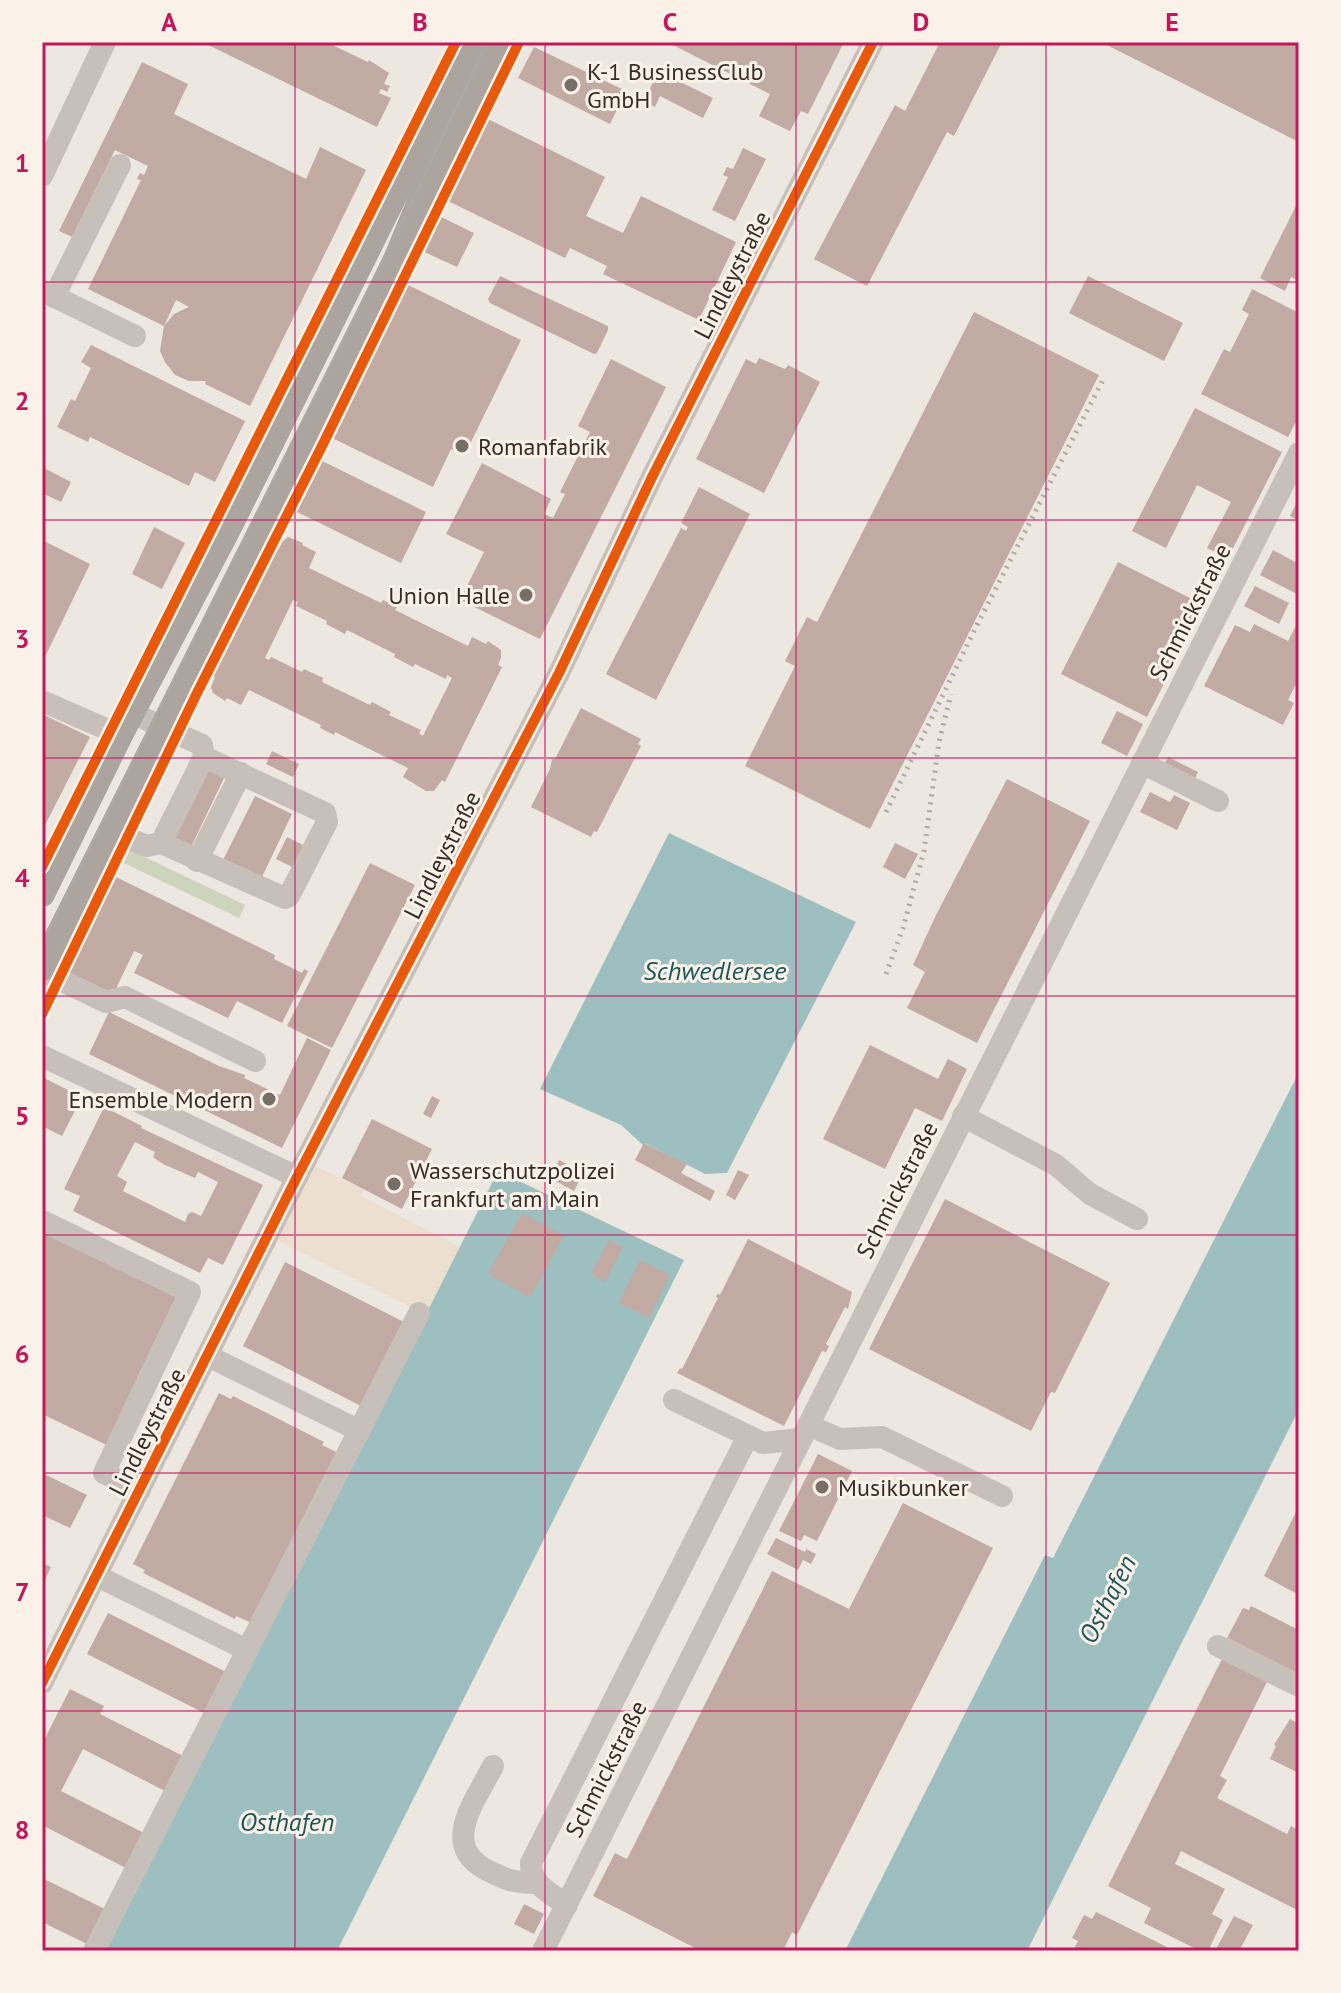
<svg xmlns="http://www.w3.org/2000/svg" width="1341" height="1993" font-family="'PT Sans',sans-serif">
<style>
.green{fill:#ced3bb}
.plaza{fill:#ecdfd0}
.water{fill:#9dbfbf}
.building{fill:#c1aba3;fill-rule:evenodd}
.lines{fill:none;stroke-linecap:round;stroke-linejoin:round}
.minor{stroke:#c7c0ba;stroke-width:22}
.major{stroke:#aca49f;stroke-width:26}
.tram{stroke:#aea9a5;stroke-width:2}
.rail{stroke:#aea9a5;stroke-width:5;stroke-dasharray:2 6;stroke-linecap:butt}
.cycleway-casing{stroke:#faf2e9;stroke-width:15}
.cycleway{stroke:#e8590c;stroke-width:10}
.grid{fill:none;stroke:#c2185b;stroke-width:2;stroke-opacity:0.55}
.poi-dot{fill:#776e69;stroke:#faf2e9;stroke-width:3}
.labels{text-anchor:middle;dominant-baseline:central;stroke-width:6;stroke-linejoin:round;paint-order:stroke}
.poi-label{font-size:24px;fill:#372d28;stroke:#faf2e9;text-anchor:start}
.street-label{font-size:24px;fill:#372d28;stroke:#faf2e9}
.water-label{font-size:26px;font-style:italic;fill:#1d565a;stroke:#faf2e9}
.neatline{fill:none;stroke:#c2185b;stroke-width:3}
.grid-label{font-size:26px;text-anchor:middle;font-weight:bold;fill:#c2185b}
</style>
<rect width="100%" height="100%" fill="#ede7e1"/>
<!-- green -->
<path class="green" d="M130,850L245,905L239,918L124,863Z"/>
<!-- plaza -->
<path class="plaza" d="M316,1166L364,1190L361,1196L460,1247L426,1315L277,1240Z"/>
<!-- water -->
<g class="water">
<path d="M669,833L856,922L727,1173L705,1174L645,1143L643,1145L621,1125L540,1089Z"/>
<path d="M1299,1072V1409L1027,1951H845L1045,1555L1053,1558Z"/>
<path d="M498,1171L684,1260L337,1951H106Z"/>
</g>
<!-- building -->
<g class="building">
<path d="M202,42H326L368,62L369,60L389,73L384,84L390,86L387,92L381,89L379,93L391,98L377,127Z"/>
<path d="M667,42H844L808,114L801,111L790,131L759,116L770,94Z"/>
<path d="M940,42H1002L954,136L947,132L867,286L814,259L895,105L905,111Z"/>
<path d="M1101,42H1299V142L1287,136Z"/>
<path d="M534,47L626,91L610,124L518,78Z"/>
<path d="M142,62L188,84L174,114L306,179L320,147L366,170L250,406L205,384L206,381H189L175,375L165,362L160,351L164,326L88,289L141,180L137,179L140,173L144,175L148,166L115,150L72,237L59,231ZM176,300L189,307L174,314L164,326Z"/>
<path d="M658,71L713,98L703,118L660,96L655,107L644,102Z"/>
<path d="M488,119L605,177L586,216L623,233L641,196L736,242L699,320L603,274L607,266L570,248L565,258L448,201Z"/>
<path d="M743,148L766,159L735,221L712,210L728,177L723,175L727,167L733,169Z"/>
<path d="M1299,200V281L1291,277L1285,291L1260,278Z"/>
<path d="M437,215L474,233L457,267L420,250Z"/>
<path d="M500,276L608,326V330L597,353L594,354L490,303L488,299Z"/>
<path d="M1088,276L1183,323L1164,361L1069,313Z"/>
<path d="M404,283L521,340L470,444L463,455L451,449L433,487L332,438L357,388L353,386Z"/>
<path d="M1252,289L1299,313V416L1288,437L1201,394L1224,349L1230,352L1249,314L1242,310Z"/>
<path d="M974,312L1099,375L870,829L745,766L795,666L785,661L807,617L817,622Z"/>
<path d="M91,345L245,421L215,482L195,472L189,486L90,437L88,442L57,427L71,399L75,401L91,368L81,362Z"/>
<path d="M759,358L785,369L788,365L820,382L764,493L696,459L746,359L756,364Z"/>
<path d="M611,359L666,387L540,639L460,600L484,552L446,534L482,463L551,499L544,514L553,518L565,494L560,492L590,432L578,426Z"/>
<path d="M1195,408L1282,452L1228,558L1207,548L1231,502L1197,485L1166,548L1132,531Z"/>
<path d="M318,459L426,512L401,563L293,510Z"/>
<path d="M42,467L71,482L61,502L42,493Z"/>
<path d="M699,487L750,514L656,700L606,674L681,528L686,531L688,527L681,523Z"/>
<path d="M1299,498V521L1290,516Z"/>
<path d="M154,527L185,543L162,589L132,574Z"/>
<path d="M288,537L303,543L302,545L316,552L309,568L381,603L383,600L397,607L395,610L468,646L472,637L486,644L488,641L501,650V658L498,665L502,667L445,782L442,780L434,791H426L403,777L408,768L335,732L334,735L320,728L321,725L249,690L241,705L227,698L225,701L213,693L211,687L215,677L212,675L274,548L278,550L283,541ZM293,600L298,602L296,606L327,621L326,624L345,634L347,630L395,654L394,657L413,667L415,664L446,679L447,675L452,678L423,736L419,733L421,730L389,715L391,712L372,702L370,705L322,682L323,678L304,669L302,672L271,657L269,660L265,658Z"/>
<path d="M42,540L90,564L42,663Z"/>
<path d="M1273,550L1299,564V595L1260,575Z"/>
<path d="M1118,562L1204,605L1147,717L1061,674Z"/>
<path d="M1255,586L1289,603L1279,624L1244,606Z"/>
<path d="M1299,620V678L1288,700L1294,703L1283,725L1204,686L1235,625L1250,632L1254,624L1288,641Z"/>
<path d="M581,708L641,739L638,744L641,746L597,832L594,831L591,837L531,807L550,769L552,759H555Z"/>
<path d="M1117,711L1143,724L1127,756L1101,743Z"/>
<path d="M42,714L90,737L42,831Z"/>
<path d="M272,751L299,764L293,777L266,764Z"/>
<path d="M1168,757L1198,772L1193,782L1163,767Z"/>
<path d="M206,769L224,778L191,847L172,838Z"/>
<path d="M1007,779L1090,821L977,1043L907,1008L925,972L913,965L936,915Z"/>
<path d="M1150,792L1170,802L1174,795L1190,803L1177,830L1140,812Z"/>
<path d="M255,796L292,814L261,879L223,860Z"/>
<path d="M287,837L311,849L300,871L276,859Z"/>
<path d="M895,843L918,854L905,879L883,867Z"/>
<path d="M370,863L415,885L332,1048L287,1026Z"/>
<path d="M114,876L275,955L274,959L302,973L304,969L308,971L282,1023L237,1001L228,1018L134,973L143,955L134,951L112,997L65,975Z"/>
<path d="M109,1012L219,1066L245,1075L244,1078L280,1095L307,1038L331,1050L282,1148L89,1054Z"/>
<path d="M870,1045L938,1079L948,1059L967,1069L942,1121L915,1108L885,1169L823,1139Z"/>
<path d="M42,1077L82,1097L62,1136L42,1126Z"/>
<path d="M432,1096L440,1100L431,1118L423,1114Z"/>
<path d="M104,1107L142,1126L141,1128L263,1185L223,1265L208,1258L200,1273L73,1211L80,1196L64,1189ZM135,1142L155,1152L153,1157L163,1164L195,1178L198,1172L218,1182L201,1216L192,1212L188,1214L185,1222L123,1191L127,1182L117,1176Z"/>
<path d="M372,1119L432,1149L402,1209L342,1178Z"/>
<path d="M644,1143L687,1164L681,1173L715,1191L710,1201L635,1160Z"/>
<path d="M559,1160L577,1169L574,1174L569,1171L567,1174L579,1181L574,1191L550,1178Z"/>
<path d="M738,1170L749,1175L735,1200L726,1195Z"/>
<path d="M945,1199L1110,1283L1055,1393L1051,1392L1031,1431L869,1349Z"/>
<path d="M522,1213L564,1236L530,1297L488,1274Z"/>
<path d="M42,1229L177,1295L137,1378L142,1381L109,1446L42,1414Z"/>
<path d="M748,1239L852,1292L848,1309L845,1307L826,1344L829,1346L826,1352L822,1351L784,1426L677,1373L680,1368L682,1369L718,1298L716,1297L717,1294L720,1295Z"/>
<path d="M609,1240L623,1247L605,1282L591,1274Z"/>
<path d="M640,1260L670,1275L649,1318L619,1303Z"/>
<path d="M285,1262L404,1322L361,1406L243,1346Z"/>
<path d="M219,1393L231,1399L233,1396L324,1442L322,1445L338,1453L252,1623L236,1616L235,1619L143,1573L145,1570L133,1564Z"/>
<path d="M818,1454L852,1471L817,1541L804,1535L801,1541L779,1531Z"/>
<path d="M42,1473L87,1495L70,1528L42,1515Z"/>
<path d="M903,1503L993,1548L797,1935L792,1932L783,1951H701L593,1896L615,1853L627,1859L772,1571L849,1609Z"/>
<path d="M1299,1506V1595L1264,1576Z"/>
<path d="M776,1538L805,1552L806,1549L816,1554L811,1564L803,1560L798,1570L767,1554Z"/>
<path d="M42,1563L51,1567L42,1586Z"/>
<path d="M1251,1606L1299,1630V1674L1227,1638L1243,1608L1249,1610Z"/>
<path d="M108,1613L226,1672L204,1713L87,1654Z"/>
<path d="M1223,1657L1268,1680L1220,1776L1227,1780L1217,1798L1287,1834L1291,1826L1299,1830V1911L1181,1851L1175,1864L1225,1889L1212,1914L1223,1920L1208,1951H1200L1144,1923L1151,1908L1108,1886Z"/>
<path d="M70,1689L104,1706L100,1714L183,1756L165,1791L83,1749L61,1791L144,1833L126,1868L42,1825V1744Z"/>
<path d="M1290,1719L1299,1724V1773L1270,1759L1276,1746L1274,1745Z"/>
<path d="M42,1878L105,1909L87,1944L42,1922Z"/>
<path d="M524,1904L544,1914L534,1934L514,1924Z"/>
<path d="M1096,1912L1165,1946L1174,1951H1080L1074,1948L1078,1941L1072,1938L1084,1915L1092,1919Z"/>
<path d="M1234,1916L1253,1925L1239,1951H1215Z"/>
</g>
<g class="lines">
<!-- minor -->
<g class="minor">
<path d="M42,176L105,42"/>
<path d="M43,291L135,336"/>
<path d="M54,297L120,165"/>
<path d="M42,701L120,735"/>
<path d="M1142,763L1218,801"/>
<path d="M110,831L147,846L161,843L204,757L202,745L132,713"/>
<path d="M161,843L285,898L289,896L327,822L325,813L204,757"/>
<path d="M197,861L241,773"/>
<path d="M42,971L106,1002L125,997L255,1061"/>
<path d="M42,1056L297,1177"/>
<path d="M963,1116L1056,1165L1090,1194L1137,1219"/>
<path d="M42,1221L190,1292L104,1473L140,1490"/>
<path d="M208,1356L360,1431"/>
<path d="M674,1400L763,1443L801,1439"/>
<path d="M808,1425L840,1439L882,1437L1002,1496"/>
<path d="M97,1576L247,1650"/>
<path d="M1218,1646L1299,1686"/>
<path d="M42,1683L297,1177L559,673L653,475L873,42"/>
<path d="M493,1766C476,1800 440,1844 485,1869C506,1880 513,1883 538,1883"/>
<path d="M567,1905C551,1894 530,1884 531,1863L748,1436"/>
<path d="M94,1951L419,1313"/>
<path d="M543,1951L1299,453"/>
</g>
<!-- major -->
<g class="major">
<path d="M42,894L120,735L228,529L471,42"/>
<path d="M42,968L309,437L395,262L424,192L497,42"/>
</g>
<!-- tram -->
<path class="tram" d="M42,943L417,191L487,42"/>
<!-- rail -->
<g class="rail">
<path d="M886,812L974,631L1105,376"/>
<path d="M886,974L903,928L924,851L939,742L951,694"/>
</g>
<!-- cycleway casing -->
<g class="cycleway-casing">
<g id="cycleway">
<path d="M42,867L456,42"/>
<path d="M42,1014L197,693L323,444L519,42"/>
<path d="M42,1683L297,1177L559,673L653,475L873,42"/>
</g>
</g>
<!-- cycleway -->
<use href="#cycleway" class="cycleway"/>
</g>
<!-- grid -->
<path class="grid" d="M295,42V1951M545,42V1951M796,42V1951M1046,42V1951M42,282H1299M42,520H1299M42,758H1299M42,996H1299M42,1235H1299M42,1473H1299M42,1711H1299"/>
<!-- markers -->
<g class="poi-dot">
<circle cx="571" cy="85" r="8"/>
<circle cx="462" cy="446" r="8"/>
<circle cx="526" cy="595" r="8"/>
<circle cx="269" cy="1099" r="8"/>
<circle cx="394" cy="1184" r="8"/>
<circle cx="822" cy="1487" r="8"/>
</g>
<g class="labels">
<!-- poi labels -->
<g class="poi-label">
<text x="587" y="71">K-1 BusinessClub<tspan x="587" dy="28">GmbH</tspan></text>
<text x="478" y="446">Romanfabrik</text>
<text x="510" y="595" text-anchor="end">Union Halle</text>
<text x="253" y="1099" text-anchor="end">Ensemble Modern</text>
<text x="410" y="1170">Wasserschutzpolizei<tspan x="410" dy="28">Frankfurt am Main</tspan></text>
<text x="838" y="1487">Musikbunker</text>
</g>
<!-- street labels -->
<g class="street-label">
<text transform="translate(732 275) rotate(-63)">Lindleystraße</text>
<text transform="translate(1190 612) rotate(-63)">Schmickstraße</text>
<text transform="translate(442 855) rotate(-63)">Lindleystraße</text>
<text transform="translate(897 1190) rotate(-63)">Schmickstraße</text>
<text transform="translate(147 1432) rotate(-63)">Lindleystraße</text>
<text transform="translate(606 1769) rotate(-63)">Schmickstraße</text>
</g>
<!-- water labels -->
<g class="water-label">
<text x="715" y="970">Schwedlersee</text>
<text transform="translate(1107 1599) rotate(-63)">Osthafen</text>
<text x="287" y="1821">Osthafen</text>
</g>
</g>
<!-- border -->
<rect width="1341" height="1993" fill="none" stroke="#faf2e9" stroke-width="88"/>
<rect x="44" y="44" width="1253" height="1905" class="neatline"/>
<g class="grid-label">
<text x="169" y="31">A</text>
<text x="420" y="31">B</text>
<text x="670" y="31">C</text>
<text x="921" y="31">D</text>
<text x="1172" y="31">E</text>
<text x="22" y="172">1</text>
<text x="22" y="410">2</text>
<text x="22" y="648">3</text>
<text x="22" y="887">4</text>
<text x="22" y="1125">5</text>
<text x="22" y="1363">6</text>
<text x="22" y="1601">7</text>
<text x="22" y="1839">8</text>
</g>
</svg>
